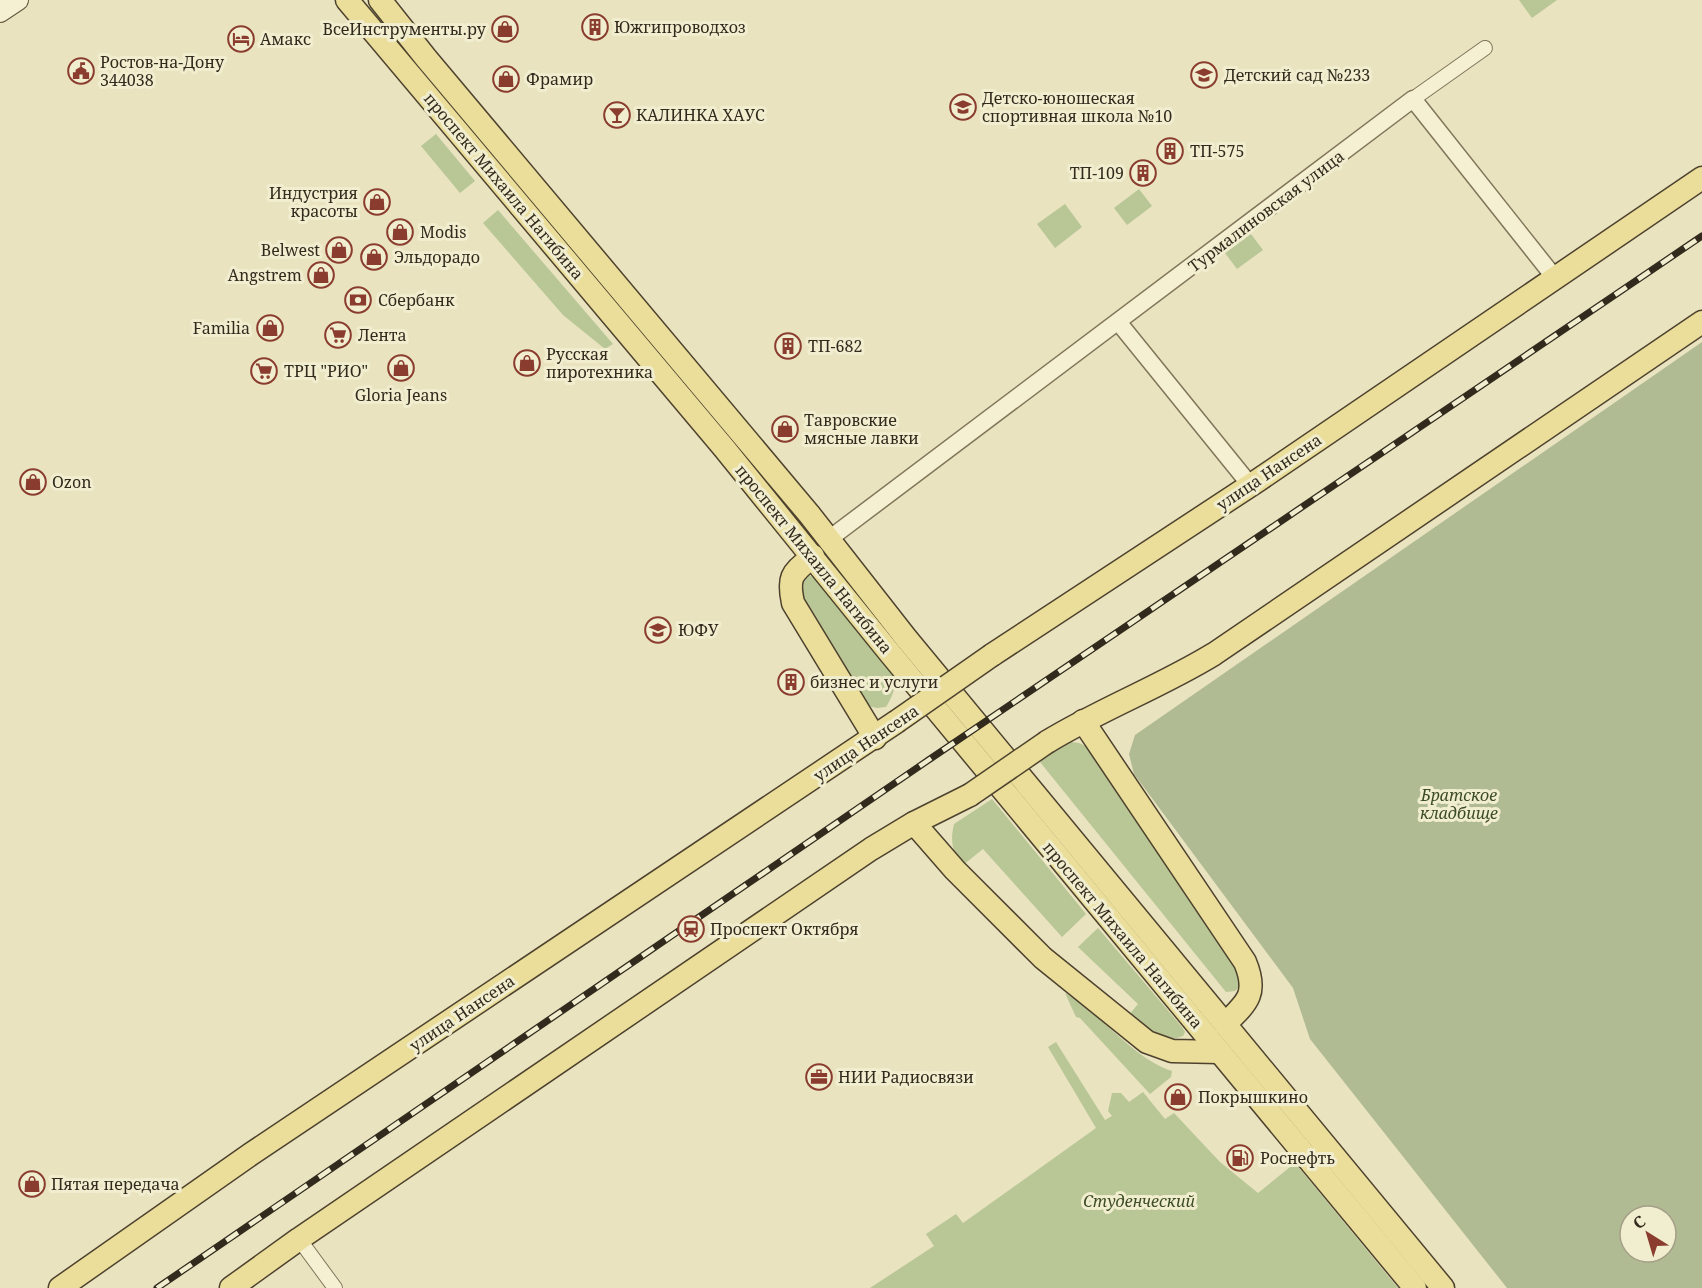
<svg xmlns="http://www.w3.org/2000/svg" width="1702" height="1288" font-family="'Noto Serif',serif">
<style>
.green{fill:#b9c695}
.cemetery{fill:#b0bb94;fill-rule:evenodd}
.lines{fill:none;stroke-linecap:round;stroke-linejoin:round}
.minor-casing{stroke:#81755a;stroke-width:16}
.tertiary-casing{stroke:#81755a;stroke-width:19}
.secondary-casing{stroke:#62563d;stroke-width:22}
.primary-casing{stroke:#4e422e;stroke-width:25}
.minor{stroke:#f5f0d2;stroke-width:14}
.tertiary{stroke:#f5f0d2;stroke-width:16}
.secondary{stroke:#f5f0d2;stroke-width:20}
.primary{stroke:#eade9a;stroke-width:22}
.rail-casing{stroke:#322a1d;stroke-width:7}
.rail{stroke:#f1edcf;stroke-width:4.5;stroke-dasharray:14;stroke-linecap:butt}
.primary-bridge-casing{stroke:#4e422e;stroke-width:25;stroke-linecap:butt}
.primary-bridge{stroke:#eade9a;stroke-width:22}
.labels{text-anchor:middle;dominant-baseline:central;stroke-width:6;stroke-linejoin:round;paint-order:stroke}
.poi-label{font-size:16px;fill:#322a1d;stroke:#f1edcf;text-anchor:start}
.street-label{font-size:16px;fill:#322a1d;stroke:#f1edcf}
.park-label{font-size:16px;font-style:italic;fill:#3c4c25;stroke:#f1edcf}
</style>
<rect width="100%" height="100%" fill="#e9e3c0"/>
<!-- green -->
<g class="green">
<path d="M1519,0H1557L1532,18Z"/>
<path d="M436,134L475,181L460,193L421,146Z"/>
<path d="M1139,189L1152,206L1127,225L1114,208Z"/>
<path d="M1065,204L1082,227L1055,248L1037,224Z"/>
<path d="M498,210L613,344L605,349L563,315L483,223Z"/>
<path d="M1251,234L1263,250L1237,269L1225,253Z"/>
<path d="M808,575L819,579L891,669C898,684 894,693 886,707L877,708L863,705L803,608L799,580Z"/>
<path d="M1071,742L1079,743L1088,747L1243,970L1244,982L1235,991L1226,992L1040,762L1054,749Z"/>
<path d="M992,799L1086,914L1062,937L983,849L963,865C952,852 950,841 954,824Z"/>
<path d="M1098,928L1182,1027L1185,1032L1183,1036C1160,1046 1146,1028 1129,1015L1138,1004L1078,947Z"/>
<path d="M1065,993C1102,1014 1133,1059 1172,1071L1171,1077L1150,1094L1080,1018L1076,1017Z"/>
<path d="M1056,1042L1105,1120L1112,1116L1108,1111L1112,1093H1121L1129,1102L1143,1092L1165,1119L1174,1113L1220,1162L1258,1193L1295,1163L1398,1288H870L934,1246L926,1234L956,1214L963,1223L1096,1128L1048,1047Z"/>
</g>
<!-- cemetery -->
<path class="cemetery" d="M1702,342V1288H1507L1310,1039L1293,988L1134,774L1129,754L1135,735ZM1630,1216H1666V1252H1630Z"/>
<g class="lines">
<!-- minor casing -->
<g class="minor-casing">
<g id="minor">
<path d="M1413,99L1485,48"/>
<path d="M299,1239L335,1288"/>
</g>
</g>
<!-- tertiary casing -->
<g class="tertiary-casing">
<g id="tertiary">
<path d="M1119,323L1251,486"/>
<path d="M829,539L1413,99L1555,278"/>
</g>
</g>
<!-- secondary casing -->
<g class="secondary-casing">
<path id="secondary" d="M0,12L18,0"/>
</g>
<!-- primary casing -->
<g class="primary-casing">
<g id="primary">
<path d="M347,0L724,448L889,652L1415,1288"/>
<path d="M380,0L426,58L809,514L906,638L1443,1288"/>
<path d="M813,556C793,573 787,575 793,603L875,738"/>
<path d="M992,655L1257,481L1702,178"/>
<path d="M1083,721L1245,962C1258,993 1248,1002 1225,1024"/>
<path d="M1047,742C1101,709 1160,687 1214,654L1702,322"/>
<path d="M914,823L955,870L1043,958L1147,1042L1172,1051L1219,1052"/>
<path d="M60,1288L251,1154L896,722"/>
<path d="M231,1288L299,1239L871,849L914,823L970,795"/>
</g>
</g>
<!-- minor -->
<use href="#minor" class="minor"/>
<!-- tertiary -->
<use href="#tertiary" class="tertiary"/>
<!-- secondary -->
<use href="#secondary" class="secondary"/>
<!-- primary -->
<use href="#primary" class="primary"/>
<!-- rail casing -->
<g class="rail-casing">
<path id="rail" d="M157,1288L930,759L1702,236"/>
</g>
<!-- rail -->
<use href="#rail" class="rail"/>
<!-- primary-bridge casing -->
<g class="primary-bridge-casing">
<g id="primary-bridge">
<path d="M896,722L992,655"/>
<path d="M970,795L1047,742"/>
</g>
</g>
<!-- primary-bridge -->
<use href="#primary-bridge" class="primary-bridge"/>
</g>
<!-- icons -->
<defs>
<g id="building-ring" transform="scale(1.35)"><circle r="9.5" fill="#f1edcf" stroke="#8a3d2f" stroke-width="1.5"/><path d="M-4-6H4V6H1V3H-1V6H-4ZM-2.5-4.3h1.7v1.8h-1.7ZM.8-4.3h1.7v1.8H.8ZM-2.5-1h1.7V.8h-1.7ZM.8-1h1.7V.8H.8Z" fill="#8a3d2f"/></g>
<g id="shop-ring" transform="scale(1.35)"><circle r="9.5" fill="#f1edcf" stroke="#8a3d2f" stroke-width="1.5"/><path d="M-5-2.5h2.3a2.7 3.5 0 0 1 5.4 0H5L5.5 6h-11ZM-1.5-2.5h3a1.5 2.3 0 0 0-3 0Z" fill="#8a3d2f"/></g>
<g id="hotel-ring" transform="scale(1.35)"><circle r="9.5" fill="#f1edcf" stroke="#8a3d2f" stroke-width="1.5"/><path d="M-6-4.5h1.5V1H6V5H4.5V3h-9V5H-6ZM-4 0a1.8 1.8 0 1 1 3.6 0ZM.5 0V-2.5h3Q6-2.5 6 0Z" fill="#8a3d2f"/></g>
<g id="civic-ring" transform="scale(1.35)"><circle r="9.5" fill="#f1edcf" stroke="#8a3d2f" stroke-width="1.5"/><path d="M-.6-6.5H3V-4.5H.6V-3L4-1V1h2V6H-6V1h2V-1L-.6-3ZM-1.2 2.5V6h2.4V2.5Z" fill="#8a3d2f"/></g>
<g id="school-ring" transform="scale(1.35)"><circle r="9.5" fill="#f1edcf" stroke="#8a3d2f" stroke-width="1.5"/><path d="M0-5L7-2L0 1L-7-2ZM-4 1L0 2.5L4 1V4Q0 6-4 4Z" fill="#8a3d2f"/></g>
<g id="bar-ring" transform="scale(1.35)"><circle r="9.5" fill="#f1edcf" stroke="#8a3d2f" stroke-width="1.5"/><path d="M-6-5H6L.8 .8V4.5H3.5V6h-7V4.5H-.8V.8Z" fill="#8a3d2f"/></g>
<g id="bank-ring" transform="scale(1.35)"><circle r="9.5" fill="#f1edcf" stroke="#8a3d2f" stroke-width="1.5"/><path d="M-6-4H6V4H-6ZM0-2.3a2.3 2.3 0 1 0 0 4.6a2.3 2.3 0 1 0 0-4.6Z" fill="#8a3d2f"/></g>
<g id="supermarket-ring" transform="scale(1.35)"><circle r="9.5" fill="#f1edcf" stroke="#8a3d2f" stroke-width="1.5"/><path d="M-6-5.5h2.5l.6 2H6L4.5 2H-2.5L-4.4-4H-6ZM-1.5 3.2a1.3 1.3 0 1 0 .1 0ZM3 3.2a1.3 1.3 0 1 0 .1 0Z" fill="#8a3d2f"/></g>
<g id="university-ring" transform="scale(1.35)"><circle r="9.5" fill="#f1edcf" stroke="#8a3d2f" stroke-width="1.5"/><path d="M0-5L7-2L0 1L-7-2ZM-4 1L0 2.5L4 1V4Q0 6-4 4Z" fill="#8a3d2f"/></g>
<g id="station-ring" transform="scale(1.35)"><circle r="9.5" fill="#f1edcf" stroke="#8a3d2f" stroke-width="1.5"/><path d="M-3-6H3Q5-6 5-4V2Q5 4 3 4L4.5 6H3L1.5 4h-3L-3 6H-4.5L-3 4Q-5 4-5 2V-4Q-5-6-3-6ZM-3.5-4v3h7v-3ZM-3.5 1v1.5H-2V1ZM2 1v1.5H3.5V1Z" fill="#8a3d2f"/></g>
<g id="office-ring" transform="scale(1.35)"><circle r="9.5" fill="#f1edcf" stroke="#8a3d2f" stroke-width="1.5"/><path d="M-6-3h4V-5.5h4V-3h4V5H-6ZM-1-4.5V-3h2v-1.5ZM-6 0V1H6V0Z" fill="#8a3d2f"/></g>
<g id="fuel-ring" transform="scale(1.35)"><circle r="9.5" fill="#f1edcf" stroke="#8a3d2f" stroke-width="1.5"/><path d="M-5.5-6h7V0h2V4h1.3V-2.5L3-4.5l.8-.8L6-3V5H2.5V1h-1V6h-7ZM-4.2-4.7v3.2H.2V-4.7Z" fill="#8a3d2f"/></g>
</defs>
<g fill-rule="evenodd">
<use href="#building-ring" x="595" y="27"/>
<use href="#shop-ring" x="505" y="29"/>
<use href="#hotel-ring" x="241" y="39"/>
<use href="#civic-ring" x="81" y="71"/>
<use href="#school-ring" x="1204" y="75"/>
<use href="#shop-ring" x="506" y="79"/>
<use href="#school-ring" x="963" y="107"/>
<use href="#bar-ring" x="617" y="115"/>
<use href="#building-ring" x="1170" y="151"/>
<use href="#building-ring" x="1143" y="173"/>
<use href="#shop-ring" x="377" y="202"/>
<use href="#shop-ring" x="400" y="232"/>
<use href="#shop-ring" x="339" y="250"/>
<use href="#shop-ring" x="374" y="257"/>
<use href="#shop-ring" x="321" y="275"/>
<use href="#bank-ring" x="358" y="300"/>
<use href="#shop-ring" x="270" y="328"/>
<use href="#supermarket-ring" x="338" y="335"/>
<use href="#building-ring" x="788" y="346"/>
<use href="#shop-ring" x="527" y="363"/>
<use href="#shop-ring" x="401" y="368"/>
<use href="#supermarket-ring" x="264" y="371"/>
<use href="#shop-ring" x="785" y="429"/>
<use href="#shop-ring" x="33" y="482"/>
<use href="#university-ring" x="658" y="630"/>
<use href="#building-ring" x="791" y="682"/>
<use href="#station-ring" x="691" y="929"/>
<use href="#office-ring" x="819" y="1077"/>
<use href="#shop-ring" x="1178" y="1097"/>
<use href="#fuel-ring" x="1240" y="1158"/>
<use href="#shop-ring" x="32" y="1184"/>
</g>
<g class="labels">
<!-- poi labels -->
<g class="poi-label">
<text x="614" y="27">Южгипроводхоз</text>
<text x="486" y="29" text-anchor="end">ВсеИнструменты.ру</text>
<text x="260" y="39">Амакс</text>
<text x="100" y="62">Ростов-на-Дону<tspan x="100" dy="18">344038</tspan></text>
<text x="1224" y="75">Детский сад №233</text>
<text x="526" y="79">Фрамир</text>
<text x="982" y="98">Детско-юношеская<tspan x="982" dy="18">спортивная школа №10</tspan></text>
<text x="636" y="115">КАЛИНКА ХАУС</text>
<text x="1190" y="151">ТП-575</text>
<text x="1124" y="173" text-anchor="end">ТП-109</text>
<text x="358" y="193" text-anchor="end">Индустрия<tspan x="358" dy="18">красоты</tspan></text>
<text x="420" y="232">Modis</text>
<text x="320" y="250" text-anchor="end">Belwest</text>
<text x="394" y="257">Эльдорадо</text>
<text x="302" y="275" text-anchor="end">Angstrem</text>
<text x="378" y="300">Сбербанк</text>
<text x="250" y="328" text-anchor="end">Familia</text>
<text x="358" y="335">Лента</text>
<text x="808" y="346">ТП-682</text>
<text x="546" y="354">Русская<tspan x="546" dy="18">пиротехника</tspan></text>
<text x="284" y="371">ТРЦ "РИО"</text>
<text x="401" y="395" text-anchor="middle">Gloria Jeans</text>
<text x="804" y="420">Тавровские<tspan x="804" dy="18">мясные лавки</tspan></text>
<text x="52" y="482">Ozon</text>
<text x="678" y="630">ЮФУ</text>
<text x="810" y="682">бизнес и услуги</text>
<text x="710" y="929">Проспект Октября</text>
<text x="838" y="1077">НИИ Радиосвязи</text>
<text x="1198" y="1097">Покрышкино</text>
<text x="1260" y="1158">Роснефть</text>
<text x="51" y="1184">Пятая передача</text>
</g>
<!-- street labels -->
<g class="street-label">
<text transform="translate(504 186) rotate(50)">проспект Михаила Нагибина</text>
<text transform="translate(1266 211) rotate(-37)">Турмалиновская улица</text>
<text transform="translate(1269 472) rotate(-34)">улица Нансена</text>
<text transform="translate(814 559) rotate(51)">проспект Михаила Нагибина</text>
<text transform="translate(866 743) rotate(-34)">улица Нансена</text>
<text transform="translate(1123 935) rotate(50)">проспект Михаила Нагибина</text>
<text transform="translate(462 1013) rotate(-34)">улица Нансена</text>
</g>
<!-- park labels -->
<g class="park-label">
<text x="1459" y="795">Братское<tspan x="1459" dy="18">кладбище</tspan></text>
<text x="1139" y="1201">Студенческий</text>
</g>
</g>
<!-- north arrow -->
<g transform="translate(1648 1234) rotate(323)"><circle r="28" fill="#f1edcf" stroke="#a59f88" stroke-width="1.5"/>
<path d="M0-4.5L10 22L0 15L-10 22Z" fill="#8a3d2f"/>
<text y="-9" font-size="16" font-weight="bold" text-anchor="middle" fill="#322a1d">С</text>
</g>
</svg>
